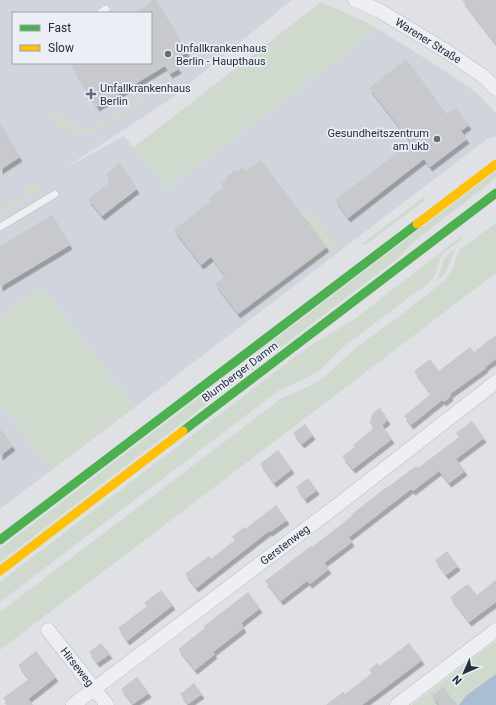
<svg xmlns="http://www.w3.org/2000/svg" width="496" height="705" font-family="Roboto,sans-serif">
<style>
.built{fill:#d0d4dc;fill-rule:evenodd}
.green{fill:#cfd9ce}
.water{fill:#a9bdd4}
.building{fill:#c7c9cd;filter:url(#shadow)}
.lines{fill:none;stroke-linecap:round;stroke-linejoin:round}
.lane-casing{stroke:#bdbfc3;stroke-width:8}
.street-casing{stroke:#bdbfc3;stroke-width:15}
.lane{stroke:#eeeff2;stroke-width:7}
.street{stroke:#eeeff2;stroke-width:14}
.fast{stroke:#4caf50;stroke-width:9}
.slow{stroke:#ffc107;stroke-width:9}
.poi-dot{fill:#656d79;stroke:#ebeff5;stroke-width:1.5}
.labels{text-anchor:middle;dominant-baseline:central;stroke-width:3.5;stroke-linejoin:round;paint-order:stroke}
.street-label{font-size:11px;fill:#242e3f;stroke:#ebeff5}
.poi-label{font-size:11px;fill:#242e3f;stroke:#ebeff5;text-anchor:start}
</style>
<defs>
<filter id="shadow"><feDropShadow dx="2.5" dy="4.5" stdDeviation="0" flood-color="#0004"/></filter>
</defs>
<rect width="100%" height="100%" fill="#dfe1e5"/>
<!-- built -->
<g class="built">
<path d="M0,0H292L169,100L62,170L124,136L167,189L378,29L450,74L477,93L496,113V136L487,139L135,407L42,286L0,317ZM13,13H151V63H13Z"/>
<path d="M0,403L50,471L0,509Z"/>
</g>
<!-- green -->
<g class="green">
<path d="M321,2L366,22L378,29L167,189L133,148Z"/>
<path d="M145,98L147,101L98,129C75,138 59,130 47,110H53C66,121 81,132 98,126Z"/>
<path d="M496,171V178L411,244L399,257L0,562V549Z"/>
<path d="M32,183L38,187L39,191L0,215V210L26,194L27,186Z"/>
<path d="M424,197L425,200L365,245L362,244Z"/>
<path d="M308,211L314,214L335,243L334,247L316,261L310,259L327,246L302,215Z"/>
<path d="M496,223V273L0,650V612L282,398L314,384L324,377L358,346L396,319L445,280L453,268L459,250Z"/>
<path d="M462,236L463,238L442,254L435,275L431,281L343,347L320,370L306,378L278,391L0,602V582L301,352L357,317Z"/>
<path d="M453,250L454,251C451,261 447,275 437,280L444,259Z"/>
<path d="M42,286L135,407L50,471L0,403V317Z"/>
<path d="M496,641V705H412Z"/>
</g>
<!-- water -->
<path class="water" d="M496,674V705H459L466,696Z"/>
<!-- building -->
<g class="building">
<path d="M151,0H156L187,52L174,61L179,69L170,74L165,66L97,107L70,63H151V13H134L151,3Z"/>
<path d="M462,0H496V44L474,16Z"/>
<path d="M406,59L447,114L456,108L469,125L461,131L467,139L430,167L424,159L348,218L335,200L411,142L369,88Z"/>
<path d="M0,124L20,157L0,170Z"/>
<path d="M261,160L327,247L238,314L215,284L225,276L211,257L201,265L174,230L211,201L209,198L224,187L221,184L227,179L226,177L236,170L237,172L243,167L246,171Z"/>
<path d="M120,163L137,189L102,216L88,199L111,181L106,174Z"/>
<path d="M52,215L70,245L0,287V246Z"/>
<path d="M496,335V359L485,367L486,368L450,394L451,396L444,402L442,400L411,425L404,416L431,394L414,371L430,359L439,371L470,347L474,352Z"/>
<path d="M380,408L388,420L382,425L392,439L353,469L342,456L355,447L353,445L374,428L370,423L372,414Z"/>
<path d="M472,421L484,438L456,459L465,471L449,483L439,471L413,491L411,489L349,537L352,542L324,563L329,569L310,584L307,581L281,601L265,581L311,546L312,547L352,516L351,515L388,486V487L416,466L418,468L459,437L456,433Z"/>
<path d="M305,424L313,435L302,444L293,433Z"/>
<path d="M0,429L13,446L0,456Z"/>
<path d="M278,450L292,469L274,483L260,464Z"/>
<path d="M308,478L317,490L305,499L296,487Z"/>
<path d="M276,505L287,520L270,532L269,531L196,588L185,574L209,556L211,559L235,540L232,537L244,527L245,529Z"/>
<path d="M447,551L458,566L446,575L435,560Z"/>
<path d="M496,580V602L469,622L450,597L468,584L477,595Z"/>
<path d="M161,590L173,605L127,641L118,628L147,606L144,603Z"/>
<path d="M248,592L260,608L241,623L244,628L213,652L215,654L195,670L178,649L205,628L204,626Z"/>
<path d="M101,643L110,654L97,663L89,652Z"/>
<path d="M409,643L422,660L401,676L362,705H326L343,692L345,694L372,673L369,670L377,663L379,666Z"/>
<path d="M36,651L56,677L28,699L33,705H8L3,698L29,679L18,665Z"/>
<path d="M137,677L149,693L133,704L121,689Z"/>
<path d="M194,683L202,694L188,704L180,694Z"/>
<path d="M443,687L457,705H439L432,696Z"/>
</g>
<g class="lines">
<!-- lane casing -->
<g class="lane-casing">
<g id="lane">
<path d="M100,13L106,9"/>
<path d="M0,227L55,194"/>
</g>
</g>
<!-- street casing -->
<g class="street-casing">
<g id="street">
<path d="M355,0L380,11L446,51L483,76L496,89"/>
<path d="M48,630L107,705"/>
<path d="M73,705L339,504L496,382"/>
<path d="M397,705L496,630"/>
</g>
</g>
<!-- lane -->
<use href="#lane" class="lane"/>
<!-- street -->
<use href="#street" class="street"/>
<!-- fast -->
<g class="fast">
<path d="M183,431L496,193"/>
<path d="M0,540L417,224"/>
</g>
<!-- slow -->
<g class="slow">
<path d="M417,224L496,164"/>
<path d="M0,571L183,431"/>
</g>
</g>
<!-- markers -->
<g class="poi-dot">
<circle cx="168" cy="54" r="4"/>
<path d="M89 88h4v4h4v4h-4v4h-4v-4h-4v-4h4z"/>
<circle cx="437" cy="139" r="4"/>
</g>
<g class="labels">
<!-- street labels -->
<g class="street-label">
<text transform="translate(428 41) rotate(32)">Warener Straße</text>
<text transform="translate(240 372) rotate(-37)">Blumberger Damm</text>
<text transform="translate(285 545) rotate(-37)">Gerstenweg</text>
<text transform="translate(77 667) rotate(52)">Hirseweg</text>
</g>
<!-- poi labels -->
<g class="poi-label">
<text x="176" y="48">Unfallkrankenhaus<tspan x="176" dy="13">Berlin - Haupthaus</tspan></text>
<text x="100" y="88">Unfallkrankenhaus<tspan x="100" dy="13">Berlin</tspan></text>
<text x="429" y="133" text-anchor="end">Gesundheitszentrum<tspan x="429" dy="13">am ukb</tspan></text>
</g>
</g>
<!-- legend -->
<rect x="12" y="12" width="140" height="52" fill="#ebeff5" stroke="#9ba2ac"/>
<rect x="20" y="25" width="20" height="6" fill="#4caf50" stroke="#9ba2ac"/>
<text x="48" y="32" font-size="12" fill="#242e3f">Fast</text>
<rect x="20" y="45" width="20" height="6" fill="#ffc107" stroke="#9ba2ac"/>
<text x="48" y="52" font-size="12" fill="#242e3f">Slow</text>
<!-- north arrow -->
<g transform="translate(464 673) rotate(225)" stroke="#ebeff5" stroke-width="3" paint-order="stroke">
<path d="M0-3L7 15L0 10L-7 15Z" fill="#242e3f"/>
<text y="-6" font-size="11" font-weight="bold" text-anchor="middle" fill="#242e3f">N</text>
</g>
</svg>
